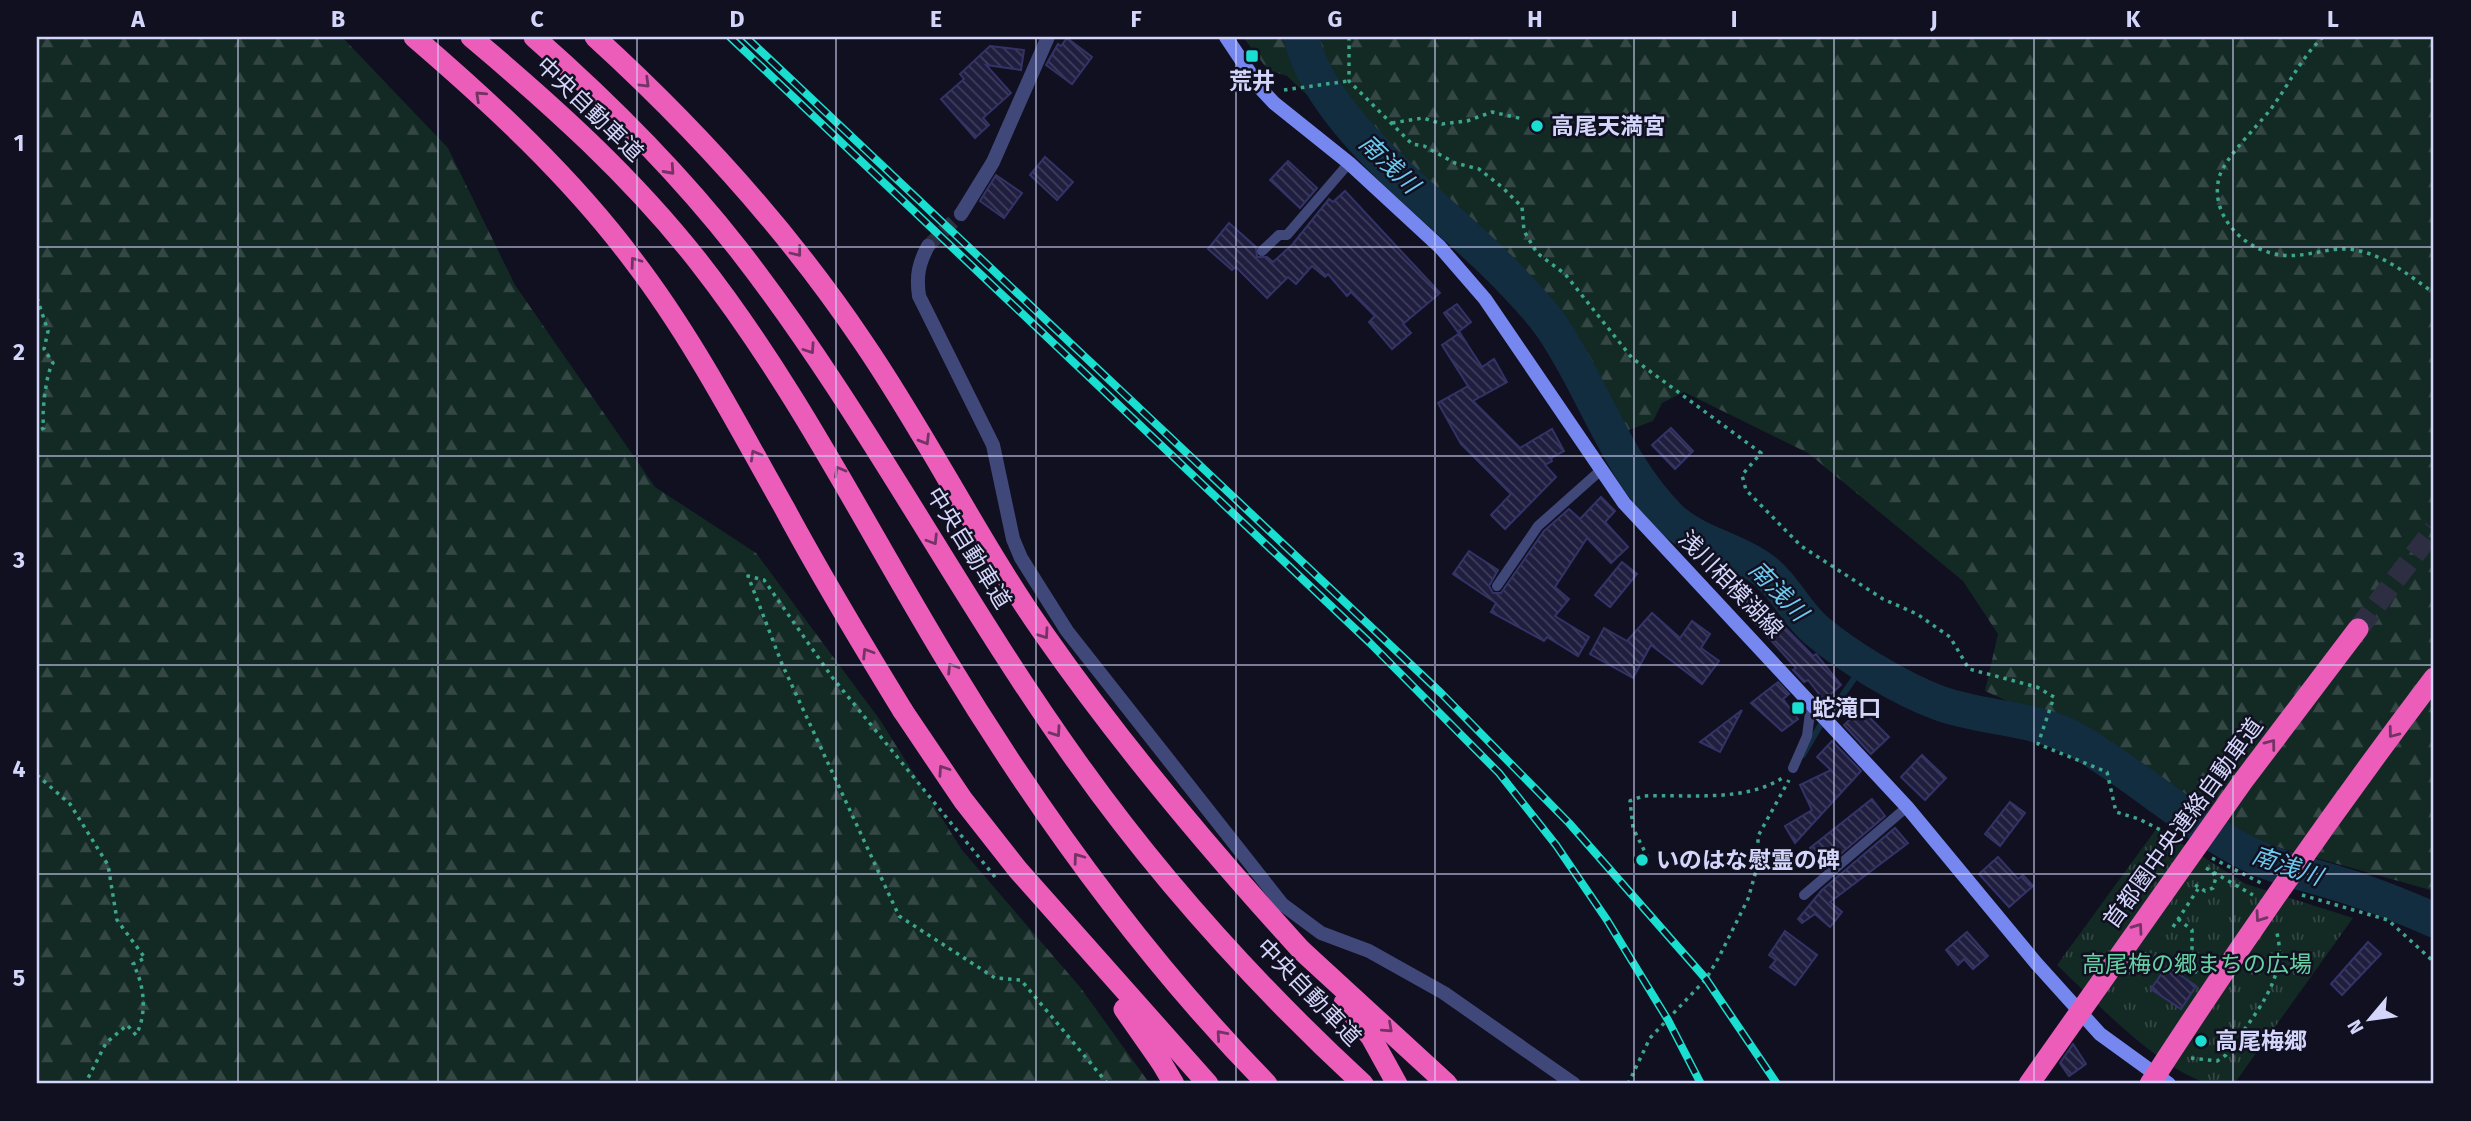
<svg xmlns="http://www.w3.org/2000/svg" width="2471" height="1121" font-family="'Fira Sans','Noto Sans JP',sans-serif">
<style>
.forest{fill:url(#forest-firs)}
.park{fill:url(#park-tufts)}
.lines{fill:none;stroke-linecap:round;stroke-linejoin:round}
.stream{stroke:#132d40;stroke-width:6}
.river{stroke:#132d40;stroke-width:35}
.building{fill:url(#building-back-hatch);stroke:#343368;stroke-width:2}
.street-tunnel{stroke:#2d2e41;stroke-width:14;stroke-dasharray:14 7;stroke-linecap:butt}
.highway-tunnel{stroke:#2d2e41;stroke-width:21;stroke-dasharray:21 10;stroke-linecap:butt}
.path{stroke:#3ca58c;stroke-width:3.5;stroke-dasharray:3.5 5;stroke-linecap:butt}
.lane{stroke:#404879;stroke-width:10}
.street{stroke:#404879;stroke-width:14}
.secondary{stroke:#7688ef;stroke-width:14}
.highway{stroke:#ec5dba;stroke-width:21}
.rail-casing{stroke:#1adfd0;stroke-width:8}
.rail{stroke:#101020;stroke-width:5;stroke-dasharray:16;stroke-linecap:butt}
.highway-bridge{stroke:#ec5dba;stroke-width:21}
.oneway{stroke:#733365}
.grid{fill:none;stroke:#d3d6fa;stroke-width:2;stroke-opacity:0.55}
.poi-dot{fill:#1adfd0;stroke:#101020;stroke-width:2.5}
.labels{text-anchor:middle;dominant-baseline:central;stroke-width:5;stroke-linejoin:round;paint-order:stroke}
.poi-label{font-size:23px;font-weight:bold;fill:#d3d6fa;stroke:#101020;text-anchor:start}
.street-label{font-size:23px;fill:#d3d6fa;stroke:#101020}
.park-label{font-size:23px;fill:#68d1a4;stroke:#101020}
.water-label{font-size:24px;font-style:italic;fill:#6dc9ee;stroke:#101020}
.neatline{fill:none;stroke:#d3d6fa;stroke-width:2.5}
.grid-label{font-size:23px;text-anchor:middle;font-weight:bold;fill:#d3d6fa}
</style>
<defs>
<pattern id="forest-firs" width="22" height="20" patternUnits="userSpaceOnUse" patternTransform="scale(1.75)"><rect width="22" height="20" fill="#132924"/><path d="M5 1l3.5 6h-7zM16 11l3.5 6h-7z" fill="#344745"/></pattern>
<pattern id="park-tufts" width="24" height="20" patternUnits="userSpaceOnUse" patternTransform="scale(1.75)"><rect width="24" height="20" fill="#132924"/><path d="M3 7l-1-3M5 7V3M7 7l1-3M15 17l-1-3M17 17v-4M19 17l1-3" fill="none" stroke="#344745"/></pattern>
<pattern id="building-back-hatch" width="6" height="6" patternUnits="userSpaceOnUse" patternTransform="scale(1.75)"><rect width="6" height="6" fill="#1f1e3e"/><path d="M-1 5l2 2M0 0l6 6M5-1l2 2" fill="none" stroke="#3f3e5b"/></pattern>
</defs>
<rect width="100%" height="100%" fill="#101020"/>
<!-- forest -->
<g class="forest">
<path d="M37,37H342L448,148L515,285L655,487L756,553L880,720L962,850L1080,987L1150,1084H37Z"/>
<path d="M1243,37H2434V891L2231,834L2135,758L1985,691L1998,634L1963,581L1808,453L1684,392L1662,403L1653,421L1626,431L1585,358L1287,76L1268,70Z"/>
</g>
<!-- park -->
<path class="park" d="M2157,828L2246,884L2353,918L2234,1084C2226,1084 2215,1086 2207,1083C2156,1067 2096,1002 2057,965Z"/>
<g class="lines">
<!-- stream -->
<g class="stream">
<path d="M1830,713L1865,663"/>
<path d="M1803,755L1821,724"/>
</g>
<!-- river -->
<path class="river" d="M1301,37C1324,131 1449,212 1514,283C1529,299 1546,316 1557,335C1596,395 1619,469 1671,519C1698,544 1733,548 1762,569C1784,585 1796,613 1816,630C1848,657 1901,689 1939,703C1983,719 2034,717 2076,740C2137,775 2188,824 2251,855C2277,868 2308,874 2336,883C2370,893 2402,906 2434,920"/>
</g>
<!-- building -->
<g class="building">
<path d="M1067,38L1092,57L1072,84L1046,65L1058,44L1061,46Z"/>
<path d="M990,46L1024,50L1021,70L986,65L1011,93L983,118L989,125L975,138L941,99L964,79L960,74Z"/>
<path d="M1045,157L1073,182L1057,200L1030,175Z"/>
<path d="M1288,161L1317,188L1300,208L1270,180Z"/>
<path d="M996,175L1022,193L1004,218L980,201Z"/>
<path d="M1345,191L1440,293L1403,324L1411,333L1392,349L1369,322L1375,316L1351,292L1347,296L1328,274L1325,277L1312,266L1296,284L1288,277L1267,298L1236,267L1232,270L1208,249L1229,223L1256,247L1257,257H1267L1273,262L1292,245L1329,199L1333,202Z"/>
<path d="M1457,304L1471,322L1458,332L1444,313Z"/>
<path d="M1460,333L1482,367L1494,359L1507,382L1473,401L1520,448L1552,429L1564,451L1551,458L1552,461L1545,465L1556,477L1505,529L1491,515L1511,494L1461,444L1438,403L1468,386L1442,345Z"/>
<path d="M1671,428L1693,451L1675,469L1652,445Z"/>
<path d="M1601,497L1615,511L1605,522L1628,547L1611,563L1587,538L1555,587L1569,599L1555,616L1589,637L1578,656L1547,637L1544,641L1491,612L1496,603L1453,574L1469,551L1498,570L1489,586L1493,593H1501L1544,531L1569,509L1580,519Z"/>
<path d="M1622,562L1637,574L1610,607L1595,595Z"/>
<path d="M1753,595L1813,656L1816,654L1841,685L1824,700L1808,680L1804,682L1793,670L1796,668L1741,607Z"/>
<path d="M1652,613L1680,638L1692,621L1710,634L1701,648L1719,661L1702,684L1651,645L1633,678L1590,654L1604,628L1627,641Z"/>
<path d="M1778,682L1789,694L1783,699L1798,719L1782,731L1751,703Z"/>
<path d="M1861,709L1889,737L1871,754L1844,725Z"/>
<path d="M1742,710L1720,752L1700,742Z"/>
<path d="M1832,741L1861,771L1795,843L1785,826L1812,810L1800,785L1831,770L1817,757Z"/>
<path d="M1922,755L1946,778L1925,800L1901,777Z"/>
<path d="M1872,799L1885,816L1824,868L1810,848Z"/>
<path d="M2010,802L2025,813L2000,846L1985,834Z"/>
<path d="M1895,828L1908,843L1830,902L1842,912L1830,927L1815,914L1802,923L1798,919L1822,890Z"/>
<path d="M1998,857L2018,879L2023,875L2033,886L2009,907L1979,874Z"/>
<path d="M1785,931L1817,955L1795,985L1770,967L1776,960L1769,955Z"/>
<path d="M1967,932L1988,956L1973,969L1964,959L1958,965L1946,950Z"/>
<path d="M2368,942L2381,954L2342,995L2331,984Z"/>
<path d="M2167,966L2196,986L2181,1009L2151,989Z"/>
<path d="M2073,1044L2086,1064L2069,1076L2060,1063Z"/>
</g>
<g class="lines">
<!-- street-tunnel -->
<path class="street-tunnel" d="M928,246L961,214"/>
<!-- highway-tunnel -->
<path class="highway-tunnel" d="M2358,629L2434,529"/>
<!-- path -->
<g class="path">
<path d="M1349,37V81L1412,144L1424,146L1455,163L1479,169L1502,187L1522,207L1524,231L1537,253L1565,274L1632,358L1761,453L1742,475L1746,490L1801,546L1883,599L1917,614L1950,637L1969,669L2037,687L2054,697L2038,744L2107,772L2116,812L2139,819L2178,839"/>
<path d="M2323,37C2300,59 2289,85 2270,110C2257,127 2224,158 2219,178C2210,212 2239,245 2271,253C2295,260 2316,251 2339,249C2375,247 2407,274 2434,293"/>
<path d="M1284,90L1348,81"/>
<path d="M1392,123L1423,118L1442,124L1467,121L1492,112L1523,119"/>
<path d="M37,298L48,331L44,349L53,363C46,372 41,416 44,428L37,431V436"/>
<path d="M37,775L70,804L108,865L117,920L145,958L133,964C145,985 147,1015 136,1035L127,1025L106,1043L85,1084"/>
<path d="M1648,858L1633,828L1630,801L1643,796C1687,794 1745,803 1784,777"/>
<path d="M2212,858L2261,883"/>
<path d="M2206,868L2253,895"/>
<path d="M995,877L832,677L764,580L748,576L782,664L899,916L995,978L1021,980L1108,1084"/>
<path d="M2195,885L2205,891L2213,888L2216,877L2210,868"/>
<path d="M2302,895L2388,920L2434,962"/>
<path d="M2178,919L2192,930V969L2198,973"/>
<path d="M2173,927L2198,889"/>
<path d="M2191,1058L2217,1061L2226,1055C2251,1018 2291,978 2276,930"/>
<path d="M1628,1084L1650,1038L1706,979L1719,957L1748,899L1758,864V836L1789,780"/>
</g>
<!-- lane -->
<g class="lane">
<path d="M1262,251L1279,235H1287L1349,163"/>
<path d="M1497,586L1538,526L1601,470"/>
<path d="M1793,768L1807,736L1811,705"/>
<path d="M1804,895L1907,807"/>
</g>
<!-- street -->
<g class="street">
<path d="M961,214L993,162L1048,37"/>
<path d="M928,246C919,263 916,275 919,296L993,445L1013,539L1021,558L1067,631L1282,904L1321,933L1369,951L1444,993L1574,1084"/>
</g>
<!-- secondary -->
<path class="secondary" d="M1226,37L1260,88L1274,103L1349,163L1440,247L1485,299L1624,503L1907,807L2036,963L2100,1034L2169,1084"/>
<!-- highway -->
<g class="highway">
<path d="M414,37C492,104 571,177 633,260C692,337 737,424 785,509C822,578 862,644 903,711"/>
<path d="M471,37C552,105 632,177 698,261C796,386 865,526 947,661C1039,813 1143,957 1267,1084"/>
<path d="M534,37C608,102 678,172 739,250C865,412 958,596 1077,762C1160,879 1258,987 1363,1084"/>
<path d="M1301,950L1447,1084"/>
<path d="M1344,1003L1371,1037L1397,1084"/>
<path d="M1161,1062L1174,1084"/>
</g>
<!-- rail casing -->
<g class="rail-casing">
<g id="rail">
<path d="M730,37L1370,643L1499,773L1556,845L1607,920L1668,1020L1701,1084"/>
<path d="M746,37L1441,693L1569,823L1706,979L1777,1084"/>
</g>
</g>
<!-- rail -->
<use href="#rail" class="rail"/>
<!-- highway-bridge -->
<g class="highway-bridge">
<path d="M595,37C696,129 787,229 863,342C928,437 978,540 1044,634C1122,746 1209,849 1301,950"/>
<path d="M903,711L963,800L1018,870L1208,1084"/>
<path d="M1124,1009L1161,1062"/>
<path d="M2029,1084L2243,781L2358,629"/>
<path d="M2150,1084C2240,945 2334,810 2434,678"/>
</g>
</g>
<!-- one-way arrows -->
<defs><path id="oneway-chevron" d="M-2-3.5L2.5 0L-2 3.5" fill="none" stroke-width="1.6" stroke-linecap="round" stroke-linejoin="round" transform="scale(1.75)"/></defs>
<g class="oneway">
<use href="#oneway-chevron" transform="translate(645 83) rotate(44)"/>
<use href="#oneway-chevron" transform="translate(480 96) rotate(-137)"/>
<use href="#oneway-chevron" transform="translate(670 170) rotate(48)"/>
<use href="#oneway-chevron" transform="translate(797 252) rotate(52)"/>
<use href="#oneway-chevron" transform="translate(635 262) rotate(-126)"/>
<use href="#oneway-chevron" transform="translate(810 349) rotate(56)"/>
<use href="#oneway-chevron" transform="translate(925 440) rotate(59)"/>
<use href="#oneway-chevron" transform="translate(755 455) rotate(-119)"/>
<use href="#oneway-chevron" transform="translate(839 471) rotate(-120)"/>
<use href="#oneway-chevron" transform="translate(933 540) rotate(58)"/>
<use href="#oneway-chevron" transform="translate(1044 634) rotate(55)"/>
<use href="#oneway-chevron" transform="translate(867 653) rotate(-122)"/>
<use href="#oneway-chevron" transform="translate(952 668) rotate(-122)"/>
<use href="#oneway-chevron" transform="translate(1056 732) rotate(55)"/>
<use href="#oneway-chevron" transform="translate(2393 733) rotate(127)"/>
<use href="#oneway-chevron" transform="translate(2271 744) rotate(-53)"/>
<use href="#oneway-chevron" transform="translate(943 770) rotate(-124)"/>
<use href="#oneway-chevron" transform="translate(1078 858) rotate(-126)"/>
<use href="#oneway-chevron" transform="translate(2260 917) rotate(125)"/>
<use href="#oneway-chevron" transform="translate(2138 928) rotate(-55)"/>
<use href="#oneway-chevron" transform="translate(1388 1028) rotate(42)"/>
<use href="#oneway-chevron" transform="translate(1221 1035) rotate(-131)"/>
</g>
<!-- grid -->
<path class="grid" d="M238,37V1084M438,37V1084M637,37V1084M836,37V1084M1036,37V1084M1236,37V1084M1435,37V1084M1634,37V1084M1834,37V1084M2034,37V1084M2233,37V1084M37,247H2434M37,456H2434M37,665H2434M37,874H2434"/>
<!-- markers -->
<g class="poi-dot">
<rect x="1245" y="49" width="14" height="14" rx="3.5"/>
<circle cx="1537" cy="126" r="7"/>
<rect x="1791" y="701" width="14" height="14" rx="3.5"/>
<circle cx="1642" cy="860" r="7"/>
<circle cx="2201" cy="1041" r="7"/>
</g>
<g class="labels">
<!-- poi labels -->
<g class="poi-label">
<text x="1252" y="81" text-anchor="middle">荒井</text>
<text x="1551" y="126">高尾天満宮</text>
<text x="1812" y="708">蛇滝口</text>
<text x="1656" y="860">いのはな慰霊の碑</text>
<text x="2215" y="1041">高尾梅郷</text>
</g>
<!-- street labels -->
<g class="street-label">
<text transform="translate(590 109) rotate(44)">中央自動車道</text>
<text transform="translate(969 548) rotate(58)">中央自動車道</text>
<text transform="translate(1731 584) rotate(46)">浅川相模湖線</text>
<text transform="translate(2183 823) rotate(-54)">首都圏中央連絡自動車道</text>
<text transform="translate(1309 992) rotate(46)">中央自動車道</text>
</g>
<!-- park labels -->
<g class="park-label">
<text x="2197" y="964">高尾梅の郷まちの広場</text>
</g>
<!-- water labels -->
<g class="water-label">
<text transform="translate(1389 164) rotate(44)">南浅川</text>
<text transform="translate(1778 591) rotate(46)">南浅川</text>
<text transform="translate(2287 866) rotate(19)">南浅川</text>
</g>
</g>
<!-- border -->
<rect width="2471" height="1121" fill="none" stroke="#101020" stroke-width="77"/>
<!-- north arrow -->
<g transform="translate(2370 1019) rotate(241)" stroke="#101020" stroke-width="5" paint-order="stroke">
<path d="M0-5L12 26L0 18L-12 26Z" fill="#d3d6fa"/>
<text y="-10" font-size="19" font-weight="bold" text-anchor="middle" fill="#d3d6fa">N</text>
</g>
<rect x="38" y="38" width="2394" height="1044" class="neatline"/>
<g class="grid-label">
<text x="138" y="27">A</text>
<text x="338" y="27">B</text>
<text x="537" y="27">C</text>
<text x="737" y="27">D</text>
<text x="936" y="27">E</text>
<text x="1136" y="27">F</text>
<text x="1335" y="27">G</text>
<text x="1535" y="27">H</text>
<text x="1734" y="27">I</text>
<text x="1934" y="27">J</text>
<text x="2133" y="27">K</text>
<text x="2333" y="27">L</text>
<text x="19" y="151">1</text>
<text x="19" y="360">2</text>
<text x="19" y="568">3</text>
<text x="19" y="777">4</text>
<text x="19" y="986">5</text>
</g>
</svg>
